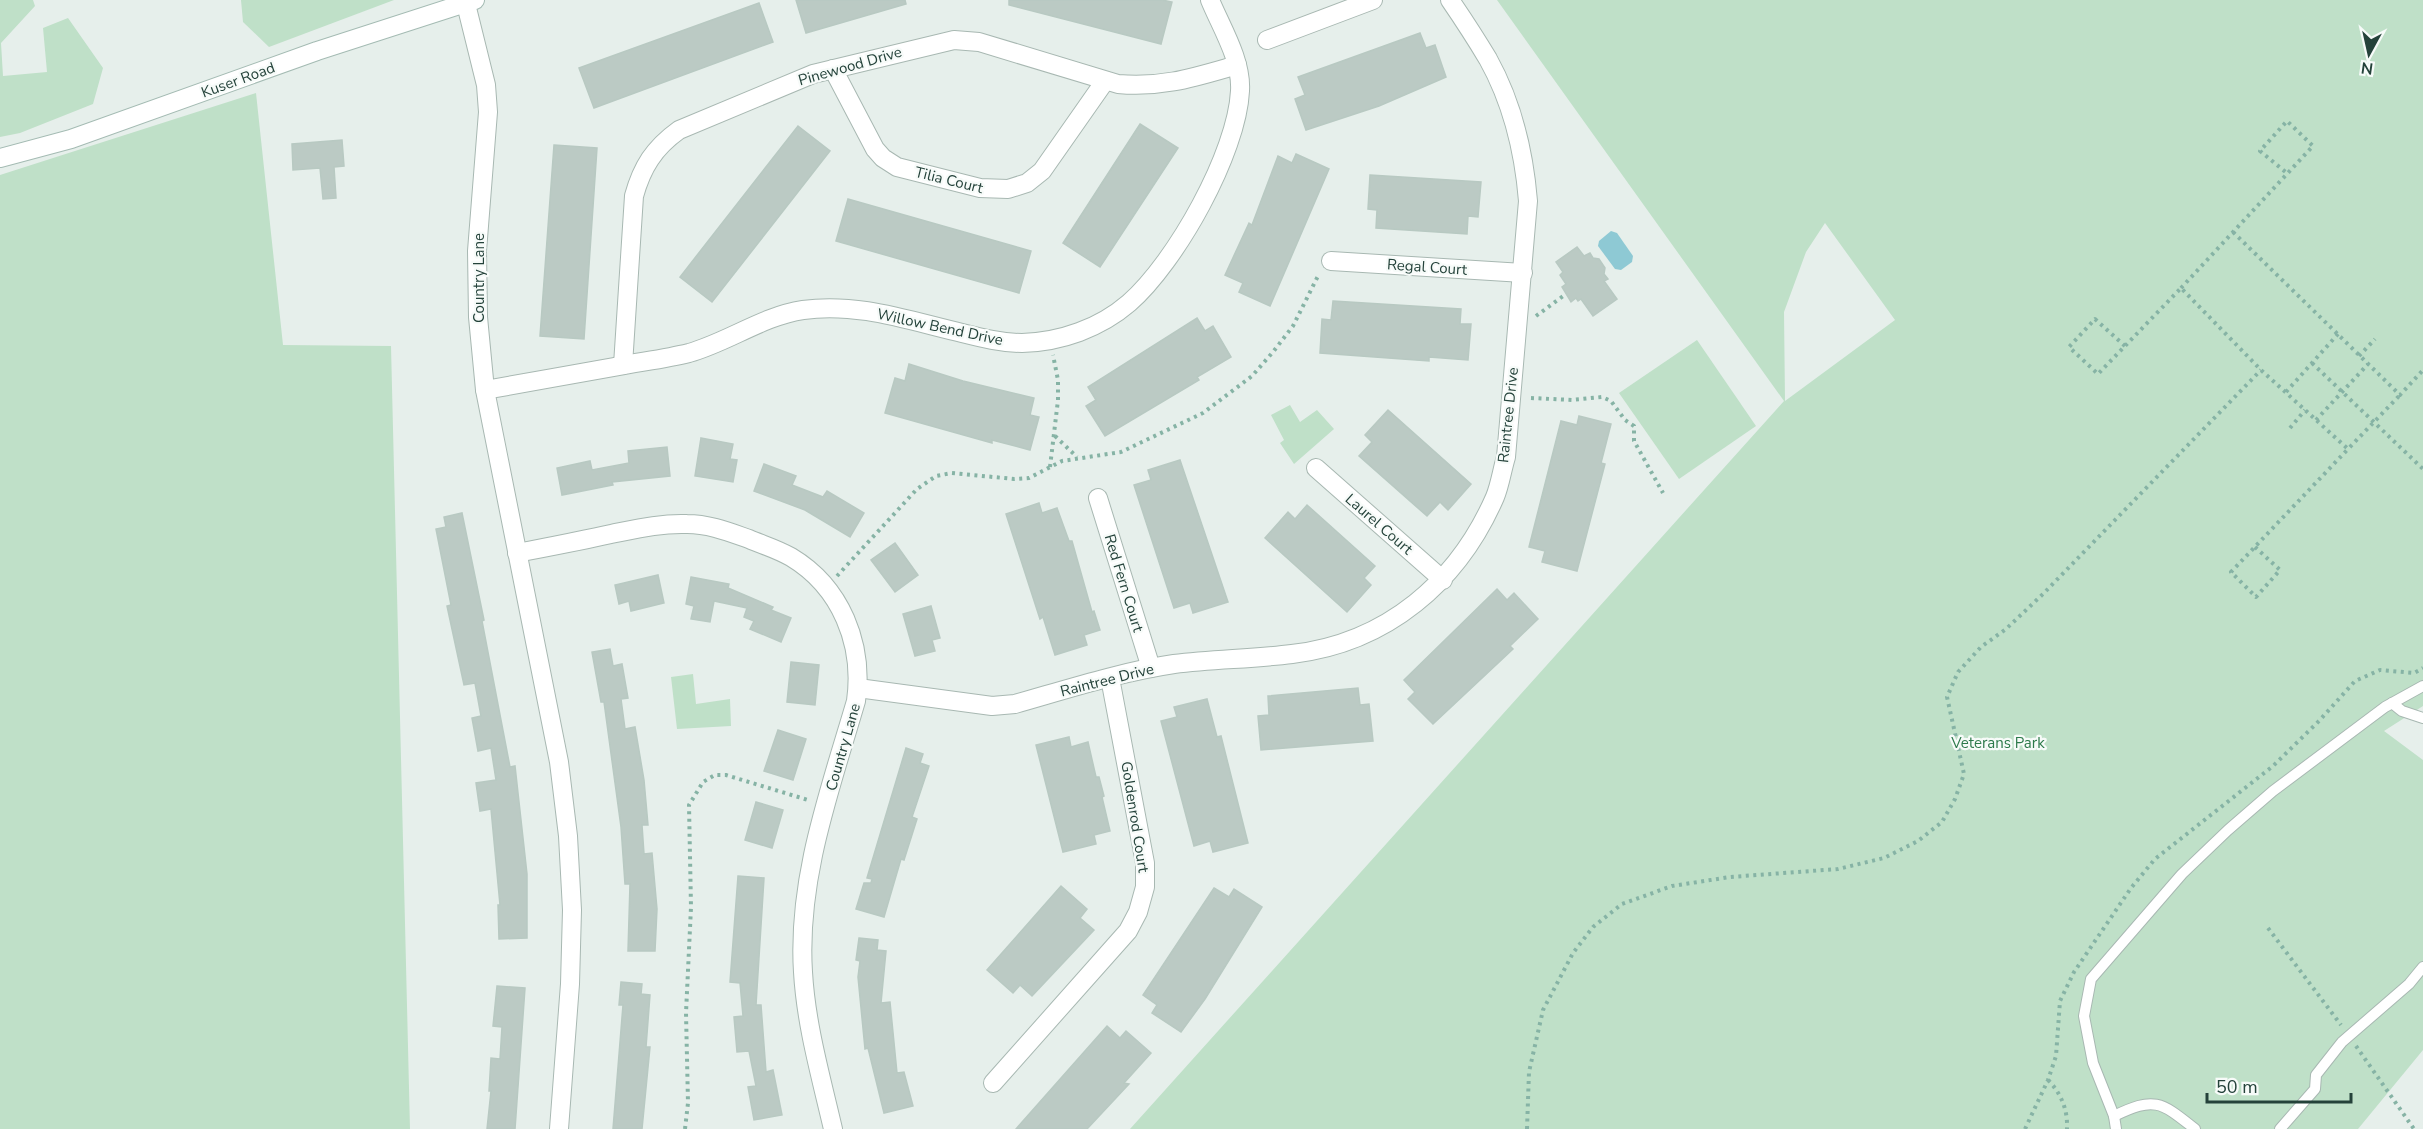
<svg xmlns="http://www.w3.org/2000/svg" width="2423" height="1129" font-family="'Nunito Sans',sans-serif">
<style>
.green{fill:#bfe0c8;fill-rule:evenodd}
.water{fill:#8ec9d4}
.building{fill:#bbcac4;stroke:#b8c9c2;stroke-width:1.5}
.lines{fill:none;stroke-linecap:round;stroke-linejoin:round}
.lane-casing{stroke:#a8b8b2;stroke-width:12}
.street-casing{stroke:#a8b8b2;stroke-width:20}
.secondary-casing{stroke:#a4bbb3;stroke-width:20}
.path{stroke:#86b3a5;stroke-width:4;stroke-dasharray:3 4.5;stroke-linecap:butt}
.lane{stroke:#fff;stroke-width:10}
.street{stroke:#fff;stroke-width:18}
.secondary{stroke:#fff;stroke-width:18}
.labels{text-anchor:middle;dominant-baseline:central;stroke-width:4.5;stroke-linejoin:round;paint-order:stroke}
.street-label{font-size:15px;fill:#24423a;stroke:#f7fbf9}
.park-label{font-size:15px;fill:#2d7a4b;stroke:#f7fbf9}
</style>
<rect width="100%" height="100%" fill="#e6efeb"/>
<!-- green -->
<g class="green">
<path d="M0,0H33L35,6L1,43L3,76L47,72L43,28L68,18L103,68L93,104L20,133L0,137Z"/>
<path d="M241,0H394L269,47L243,22Z"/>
<path d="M1497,0H2423V706L2384,731L2423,760V1050L2358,1129H1130L1784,401ZM1825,223L1895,320L1785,401L1784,312L1806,252Z"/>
<path d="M256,93L283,345L391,346L410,1129H0V175Z"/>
<path d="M1697,340L1756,426L1679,479L1619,393Z"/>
<path d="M1290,405L1300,422L1317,410L1334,429L1294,464L1280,443L1284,440L1271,415Z"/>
<path d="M693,674L696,704L730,699L731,726L677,729L671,677Z"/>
</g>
<!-- water -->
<path class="water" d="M1611,231L1617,233L1633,256L1632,262L1621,270L1615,269L1598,246L1599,241Z"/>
<!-- building -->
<g class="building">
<path d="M796,0H905L906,4L806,33Z"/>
<path d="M1009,0H1162L1172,2L1161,44L1009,5Z"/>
<path d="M759,3L773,42L594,108L579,68Z"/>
<path d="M1420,33L1426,48L1435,45L1446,77L1379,106L1306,130L1295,99L1305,95L1298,77Z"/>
<path d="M1140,124L1178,148L1100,267L1063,243Z"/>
<path d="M798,126L830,151L712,302L680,277Z"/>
<path d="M342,140L344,166L334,167L336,198L323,199L320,168L293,170L292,144Z"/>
<path d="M554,145L597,148L584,339L540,336Z"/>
<path d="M1296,154L1329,169L1270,306L1239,292L1243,283L1225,275L1249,223L1252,225L1278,156L1292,163Z"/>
<path d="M1370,175L1481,182L1478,217L1468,216L1467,234L1376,228L1377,210L1368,209Z"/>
<path d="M848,199L1031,251L1019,293L836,241Z"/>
<path d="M1577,247L1584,256L1590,253L1593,258L1599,259L1605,268L1604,274L1608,279L1604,281L1617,299L1593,316L1581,299L1578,301L1576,298L1571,302L1562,287L1566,284L1560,275L1563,272L1556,262Z"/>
<path d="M1333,301L1461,309L1460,324H1471L1468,360L1429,357V361L1320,353L1322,319L1331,320Z"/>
<path d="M1197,318L1205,331L1213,326L1231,357L1197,377L1199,380L1105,436L1086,406L1096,400L1088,387Z"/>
<path d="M909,364L963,381L1034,398L1030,415L1039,417L1030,450L992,440V443L885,413L895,378L905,381Z"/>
<path d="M1388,410L1471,484L1448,510L1440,502L1427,516L1359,456L1372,442L1365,435Z"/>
<path d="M1579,416L1611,424L1601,463L1605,464L1577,571L1542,562L1545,551L1529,547L1561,421L1577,425Z"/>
<path d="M701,438L733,444L730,459L737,460L733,482L695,476Z"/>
<path d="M667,447L670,476L612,482L613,485L562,495L557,468L590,461L592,470L629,463L628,451Z"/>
<path d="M1180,460L1228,602L1193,613L1190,603L1174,608L1134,485L1151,480L1148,470Z"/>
<path d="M764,464L796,476L792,485L823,497L827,491L864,513L850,537L805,510L754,491Z"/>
<path d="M1039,503L1042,513L1057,508L1069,541H1072L1092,612L1094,611L1100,630L1084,635L1087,645L1055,655L1043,617L1040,619L1006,514Z"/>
<path d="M1307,505L1375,566L1364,578L1371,585L1347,612L1265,538L1288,512L1295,519Z"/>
<path d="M462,513L484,620L482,621L510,767L515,766L527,874V938L499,939L498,905H500L491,809L480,811L476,783L496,780L491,748L478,751L472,718L481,716L475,683L464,685L447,606L451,605L436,529L446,527L444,517Z"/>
<path d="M895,543L918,575L895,592L871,560Z"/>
<path d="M658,575L664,603L631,611L629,601L619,604L615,585Z"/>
<path d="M691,577L729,584L728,588L773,607L771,610L791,618L781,642L750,629L754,621L744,617L747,608L714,601L710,622L691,619L694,606L686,604Z"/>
<path d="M1497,589L1507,600L1514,593L1538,619L1510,646L1513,649L1433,724L1408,699L1415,692L1404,680Z"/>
<path d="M931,606L940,638L932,640L935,651L915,656L903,614Z"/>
<path d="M610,649L613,666L622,664L628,698L621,699L625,729L635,727L644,780L648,825H642L644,854L652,853L657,909L655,951H628L630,884H625L621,827L604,702H601L592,652Z"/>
<path d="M791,662L819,665L815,705L787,702Z"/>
<path d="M1358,688L1360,705L1369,704L1373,741L1261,750L1258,716L1269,715L1268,696Z"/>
<path d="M1207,699L1217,737L1221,736L1248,843L1213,852L1210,841L1194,846L1161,721L1177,717L1174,707Z"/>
<path d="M778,730L806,739L793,780L764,771Z"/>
<path d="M1069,737L1071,747L1088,742L1096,777H1099L1104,796L1102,797L1110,831L1094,835L1096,844L1063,852L1036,745Z"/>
<path d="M906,748L923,754L920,763L929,766L912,817L917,819L904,860L901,859L884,917L856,909L864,883H871L872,879L867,878Z"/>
<path d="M756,802L783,810L772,848L745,840Z"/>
<path d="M738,876L764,878L756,1005H761L766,1072L773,1070L782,1115L754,1120L748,1087L756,1086L749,1051L737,1052L734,1017L743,1016L740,983L730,982Z"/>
<path d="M1061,886L1087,909L1080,918L1094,930L1032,996L1020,985L1013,993L987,970Z"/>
<path d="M1214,888L1229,897L1234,889L1262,907L1205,999L1181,1032L1152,1013L1157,1005L1143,995Z"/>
<path d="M859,938L878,940L877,950L886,951L881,1003L890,1002L897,1073L904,1072L913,1106L884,1113L868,1048L865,1049L858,977L860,961L856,960Z"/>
<path d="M621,982L642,984L641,994L650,995L646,1047H650L642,1129H613L623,1005H619Z"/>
<path d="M497,986L525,988L515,1129H487L491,1091H489L491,1058L500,1059L502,1027L493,1026Z"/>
<path d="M1107,1026L1120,1038L1126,1031L1151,1053L1124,1083L1129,1084L1087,1129H1016Z"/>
</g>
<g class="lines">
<!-- lane casing -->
<g class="lane-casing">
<g id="lane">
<path d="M2392,703L2402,711L2423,718"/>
<path d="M2114,1116C2155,1096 2161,1102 2195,1129"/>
<path d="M2116,1129L2114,1116L2093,1063L2084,1016L2091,979L2182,874L2228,830L2273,791L2385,707L2423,686"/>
<path d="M2280,1129L2315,1089L2316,1075L2342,1042L2409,984L2423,967"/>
</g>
</g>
<!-- street casing -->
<g class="street-casing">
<g id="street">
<path d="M465,0L486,85L488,112L477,251L478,317L485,390L559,762L568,836L572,910L570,984L559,1129"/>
<path d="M1267,40L1373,0"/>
<path d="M833,69L875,149L883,158L897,167L980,188L1008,189L1027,183L1042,171L1105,81"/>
<path d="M1331,261L1523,273"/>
<path d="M623,365L634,196C642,167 654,148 679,130L813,74L954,40L979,42L1118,84C1163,88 1195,77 1237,65"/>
<path d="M485,390C528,382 571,375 614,367C639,362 665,359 689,353C728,342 763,316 803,310C857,302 910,321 962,333C982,338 1002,343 1022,343C1061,342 1100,328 1129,303C1176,262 1237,153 1240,91C1242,60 1221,27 1210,0"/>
<path d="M1316,468L1443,580"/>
<path d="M1098,498L1151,668"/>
<path d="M517,553C548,547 580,541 611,534C636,529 661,523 687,524C709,524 729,532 749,539C763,545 777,549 791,557C841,587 864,644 856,701C830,790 797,879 803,972C806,1025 821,1077 833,1129"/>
<path d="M858,688L992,706L1015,704C1068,689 1120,672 1174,664C1214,659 1253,659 1292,654C1387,643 1458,582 1495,497C1500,485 1502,470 1506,457L1528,201C1524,152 1512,102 1488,59C1476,39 1463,19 1450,0"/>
<path d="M993,1083L1128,931L1138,912L1145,887V863L1110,678"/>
</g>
</g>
<!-- secondary casing -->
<g class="secondary-casing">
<path id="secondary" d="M0,158L71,139L317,51L475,0"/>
</g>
<!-- path -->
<g class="path">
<path d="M2233,232L2400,395L2423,370"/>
<path d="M2181,288L2313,146L2287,121L2260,151L2288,174"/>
<path d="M1536,316L1566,294"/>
<path d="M2125,346L2095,319L2069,347L2098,374L2181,288L2261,370L2348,449L2400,395"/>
<path d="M2359,356L2375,339"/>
<path d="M2312,363L2423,469"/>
<path d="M2286,392L2338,334"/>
<path d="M1531,398L1572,400L1602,397L1611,401L1625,420L1634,426V441L1663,493"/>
<path d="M2316,420L2368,364"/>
<path d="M2290,428L2305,410"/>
<path d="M1055,436L1077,457"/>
<path d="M1050,467L1058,400V380L1053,355"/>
<path d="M2255,547L2280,570L2256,597L2231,572L2348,449"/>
<path d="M837,576L917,489L936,476L952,473L1014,479L1029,478L1062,461L1121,452L1203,413L1252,376L1273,352L1293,326L1319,274"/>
<path d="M2268,928L2341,1025"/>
<path d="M2356,1046L2414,1129"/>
<path d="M2048,1080C2061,1093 2068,1110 2067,1129"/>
<path d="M685,1129L688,1103L686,1013L691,907L689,805L703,782L715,775H726L808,800"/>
<path d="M1527,1129L1529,1072L1543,1010L1573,953L1593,927L1622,904L1672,886L1730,877L1838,869L1884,858L1918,841L1942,822L1955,799L1964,774L1947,697L1958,672L1981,647L2006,629L2043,594L2261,370"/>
<path d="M2025,1129L2048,1080L2056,1056L2060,1001L2074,972L2131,888L2155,859L2273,766L2319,721L2355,681L2380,670L2414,673L2423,668"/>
</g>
<!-- lane -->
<use href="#lane" class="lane"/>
<!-- street -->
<use href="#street" class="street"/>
<!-- secondary -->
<use href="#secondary" class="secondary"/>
</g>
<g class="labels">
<!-- street labels -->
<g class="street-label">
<text transform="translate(850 66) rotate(-16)">Pinewood Drive</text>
<text transform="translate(238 80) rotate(-20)">Kuser Road</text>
<text transform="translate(949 180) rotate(14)">Tilia Court</text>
<text transform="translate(1427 267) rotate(4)">Regal Court</text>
<text transform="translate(479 278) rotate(-90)">Country Lane</text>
<text transform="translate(940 327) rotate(12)">Willow Bend Drive</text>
<text transform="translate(1508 415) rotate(-84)">Raintree Drive</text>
<text transform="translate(1379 524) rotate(41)">Laurel Court</text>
<text transform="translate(1124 583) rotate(73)">Red Fern Court</text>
<text transform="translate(1107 680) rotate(-14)">Raintree Drive</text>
<text transform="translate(843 747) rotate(-74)">Country Lane</text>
<text transform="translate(1135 817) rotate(81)">Goldenrod Court</text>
</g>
<!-- park labels -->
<g class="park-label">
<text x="1998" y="743">Veterans Park</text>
</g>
</g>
<!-- north arrow -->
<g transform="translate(2369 54) rotate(188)" stroke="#f7fbf9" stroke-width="4.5" paint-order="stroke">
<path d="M0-4.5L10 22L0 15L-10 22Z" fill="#24423a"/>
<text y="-9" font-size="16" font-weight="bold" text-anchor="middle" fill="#24423a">N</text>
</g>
<!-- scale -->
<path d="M2207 1093v9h144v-9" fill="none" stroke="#24423a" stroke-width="3"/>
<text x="2216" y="1093" font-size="18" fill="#24423a" stroke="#f7fbf9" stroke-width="4.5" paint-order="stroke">50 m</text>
</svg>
